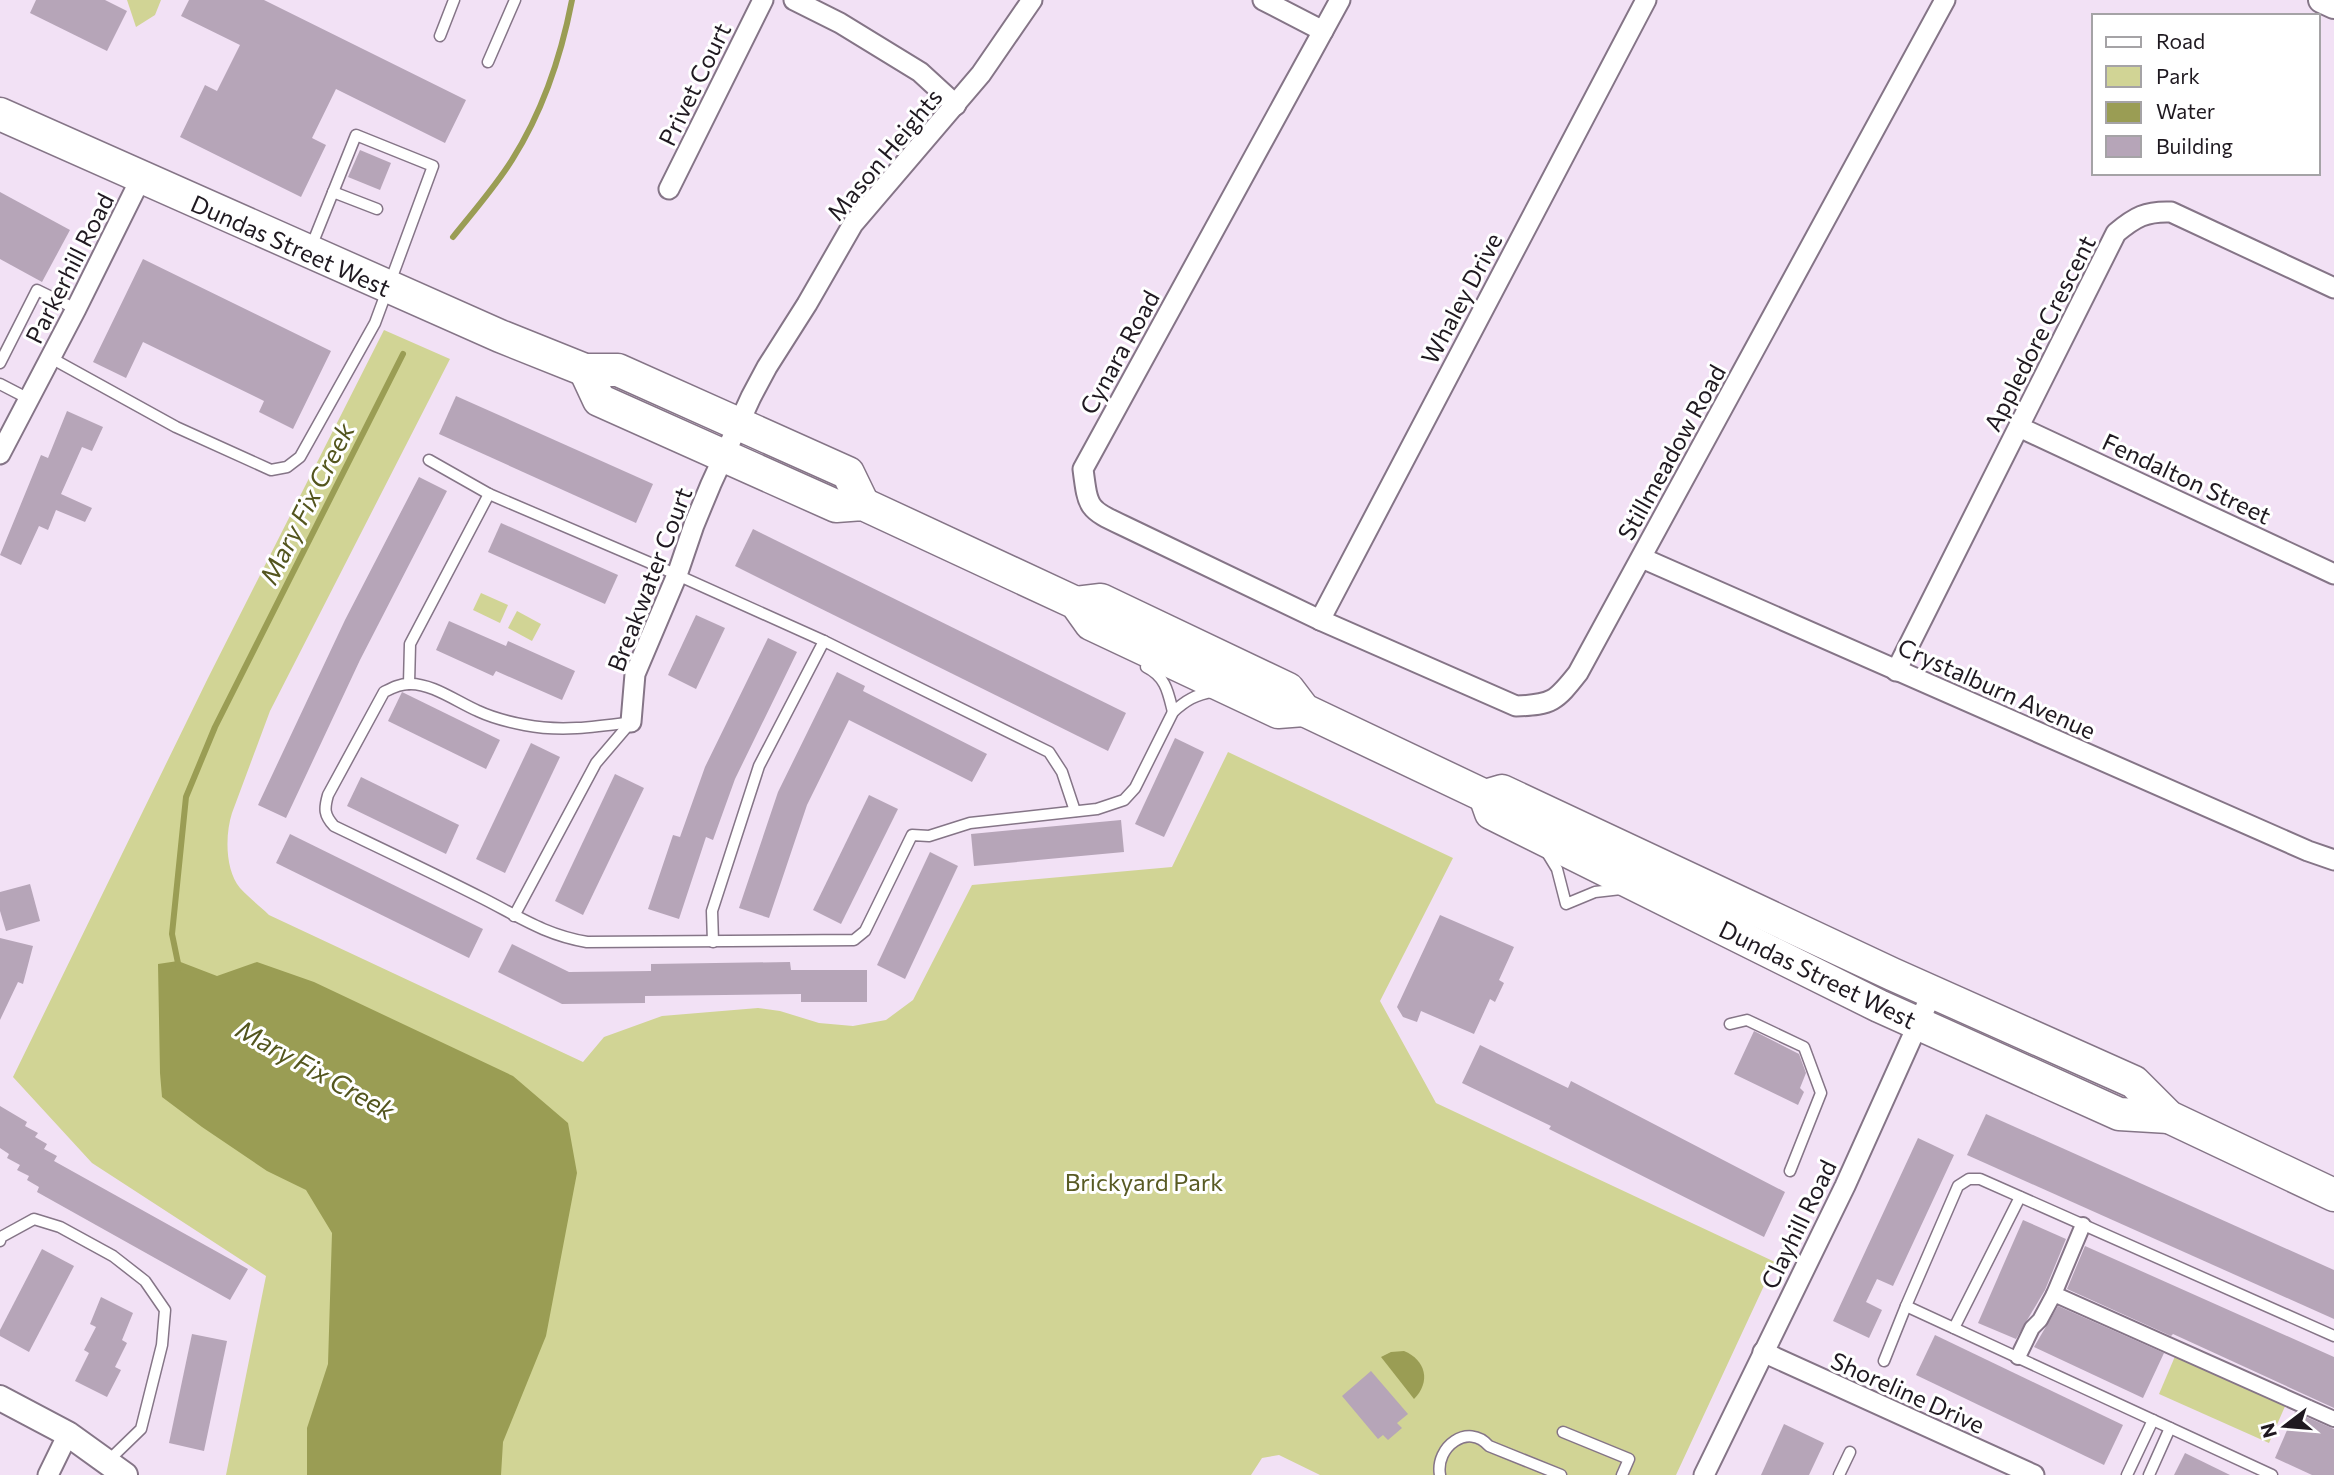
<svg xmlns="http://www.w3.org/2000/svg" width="2334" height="1475" font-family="Commissioner,sans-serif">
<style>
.green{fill:#d1d495}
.water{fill:#9a9d54}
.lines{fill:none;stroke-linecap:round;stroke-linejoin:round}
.stream{stroke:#9a9d54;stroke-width:6}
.building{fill:#b6a5b8}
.service-casing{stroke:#857587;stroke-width:13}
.pedestrian-casing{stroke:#857587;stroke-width:18}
.minor-casing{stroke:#857587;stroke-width:23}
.tertiary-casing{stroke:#857587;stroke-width:28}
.primary-casing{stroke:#857587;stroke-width:35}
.service{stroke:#fff;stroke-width:10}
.pedestrian{stroke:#fff;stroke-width:14}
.minor{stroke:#fff;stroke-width:19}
.tertiary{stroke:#fff;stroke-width:24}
.primary{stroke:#fff;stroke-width:32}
.labels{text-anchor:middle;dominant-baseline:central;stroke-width:6;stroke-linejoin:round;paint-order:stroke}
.street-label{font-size:24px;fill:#1f1920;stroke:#fff}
.park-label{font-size:24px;fill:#585a23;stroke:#fff}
.water-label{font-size:26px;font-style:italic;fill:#53551e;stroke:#fff}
</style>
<rect width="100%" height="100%" fill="#f2e1f5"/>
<!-- green -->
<g class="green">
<path d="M127,0H161L155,15L136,27Z"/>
<path d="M384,330L450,359L270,711L232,813C225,835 225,870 240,888C249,898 260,906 269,915L583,1062L604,1037L662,1016L758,1008L780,1011L819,1023L853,1026L886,1020L913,1000L972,885L1172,867L1228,752L1453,858L1380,1001L1436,1103L1775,1262L1676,1475H1320L1279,1455L1262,1458L1251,1475H226L266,1276L92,1163L13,1077L208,678Z"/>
<path d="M481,593L508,605L500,623L473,610Z"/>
<path d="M517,611L541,624L532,641L508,628Z"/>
<path d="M2176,1354L2286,1404L2269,1443L2159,1394Z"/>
</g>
<!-- water -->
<g class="water">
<path d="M178,961L217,976L257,962L314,982L513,1076L568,1123L577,1173L546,1336L503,1442L501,1475H307V1428L328,1364L332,1233L306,1190L267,1171L202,1127L162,1097L160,1073L158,964Z"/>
<path d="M1404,1351C1426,1360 1431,1382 1414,1399L1381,1357L1391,1352Z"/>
</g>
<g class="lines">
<!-- stream -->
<g class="stream">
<path d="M453,237C473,212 495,187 512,160C543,111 561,57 572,0"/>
<path d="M179,968L172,934L186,797L215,727L403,354"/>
</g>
</g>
<!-- building -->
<g class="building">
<path d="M36,0H105L127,11L107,51L30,13Z"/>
<path d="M189,0H264L466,100L445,143L336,89L312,138L326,145L301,197L180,137L205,85L217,91L240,45L181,16Z"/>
<path d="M360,150L391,163L380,190L348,177Z"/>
<path d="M0,192L70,230L42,282L0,259Z"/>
<path d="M143,259L331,351L293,429L259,412L264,401L143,342L126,378L93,362Z"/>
<path d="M456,396L653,484L636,523L439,434Z"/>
<path d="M67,411L103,427L92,451L82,447L61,494L92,508L85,522L56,510L48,530L39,526L21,565L0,555L41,455L48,458Z"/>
<path d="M419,477L447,491L360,660L286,818L258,805L345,620Z"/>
<path d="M501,523L618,575L605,604L488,552Z"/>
<path d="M753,529L1126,713L1108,751L735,566Z"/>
<path d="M696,615L725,628L696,689L668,675Z"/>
<path d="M449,621L506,646L508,641L575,671L562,700L496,671L493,676L436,650Z"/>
<path d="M768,638L797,652L735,779L713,840L706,837L679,919L648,909L673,835L680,837L705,767Z"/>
<path d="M837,672L865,686L863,691L987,754L972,782L849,720L807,805L769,918L739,908L778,792Z"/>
<path d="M402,692L500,740L486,769L388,721Z"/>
<path d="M1175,738L1204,752L1164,837L1135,824Z"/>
<path d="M531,743L560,757L505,873L476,859Z"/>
<path d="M615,774L644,788L583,915L555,901Z"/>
<path d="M361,777L459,825L446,854L347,806Z"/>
<path d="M869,795L898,809L841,924L813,910Z"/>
<path d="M1121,820L1124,852L974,866L971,834Z"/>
<path d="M290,834L483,929L469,958L276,863Z"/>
<path d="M930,852L958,866L905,979L877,965Z"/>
<path d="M30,884L40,921L6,931L0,911V892Z"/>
<path d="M1440,915L1514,947L1499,980L1504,983L1495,1002L1490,999L1474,1034L1421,1011L1417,1022L1403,1017L1397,1007Z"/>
<path d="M0,938L33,946L23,984L18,982L0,1020Z"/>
<path d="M512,944L569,972L651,971V964L790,962L791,970H867V1002H801V994L645,996V1003L562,1004L498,972Z"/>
<path d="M1754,1031L1799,1054L1806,1073L1800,1088L1804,1092L1798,1105L1734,1074Z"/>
<path d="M1480,1045L1568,1088L1571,1081L1785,1192L1764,1237L1549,1129L1551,1126L1462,1083Z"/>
<path d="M0,1106L27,1122L25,1126L38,1133L35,1137L47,1144L44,1149L57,1156L54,1161L248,1269L230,1300L37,1192L39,1187L27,1180L29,1176L17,1170L20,1165L7,1158L9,1154L0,1148Z"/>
<path d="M1986,1114L2334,1270V1319L1967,1155Z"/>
<path d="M1918,1138L1954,1155L1893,1286L1877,1279L1866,1302L1882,1310L1869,1338L1833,1321Z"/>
<path d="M2023,1220L2066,1239L2045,1290L2016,1339L1978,1323Z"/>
<path d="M2085,1246L2334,1357V1408L2173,1334L2171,1336L2067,1289Z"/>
<path d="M42,1249L74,1266L29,1352L0,1336V1330Z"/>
<path d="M101,1297L133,1313L122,1340L127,1343L115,1367L121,1370L107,1397L75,1381L89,1353L84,1350L96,1327L90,1324Z"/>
<path d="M2058,1306L2164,1353L2143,1398L2034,1347Z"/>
<path d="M192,1334L227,1341L204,1451L169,1443Z"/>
<path d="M1935,1335L2123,1425L2104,1465L1916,1375Z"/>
<path d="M1371,1371L1408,1414L1397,1423L1402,1428L1388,1440L1383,1435L1378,1439L1342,1396Z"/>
<path d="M2295,1412L2334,1429V1475H2312L2275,1458Z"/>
<path d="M1784,1424L1824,1443L1809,1475H1761Z"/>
<path d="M2185,1453L2230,1475H2174Z"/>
</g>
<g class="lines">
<!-- service casing -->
<g class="service-casing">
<g id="service">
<path d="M440,36L454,0"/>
<path d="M488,62L515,0"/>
<path d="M333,192L377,209"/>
<path d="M51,358L176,427L271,470L287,467L300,457L375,323L433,166L356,135L311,247"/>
<path d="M0,363L37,290L76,309"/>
<path d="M0,384L29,399"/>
<path d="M429,460L489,494L655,565L824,641L1049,752L1062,772L1075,811"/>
<path d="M1146,667C1166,677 1168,692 1173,712"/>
<path d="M409,684L410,644L489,494"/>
<path d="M631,722C595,727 561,732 525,725C509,722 493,718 478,711C457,702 432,683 409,684C399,684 392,688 384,692L328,795C324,809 324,815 334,826C384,850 435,874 484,899C521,918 546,935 587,942L854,940L865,931L912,835L929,836L970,823L1097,809L1124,800L1135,788L1173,712C1185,701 1196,694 1213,692"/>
<path d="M1546,851L1557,869L1566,904L1595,892L1621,889"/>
<path d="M514,916L596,763L631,722"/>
<path d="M713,942L712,911L759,766L824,641"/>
<path d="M1730,1024L1747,1020L1804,1047L1821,1093L1790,1171"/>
<path d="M0,1241L1,1237L34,1219L60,1227L113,1256L145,1281L165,1310L162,1345L141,1429L108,1461"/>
<path d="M1906,1306L2272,1475"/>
<path d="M1954,1328L2020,1197"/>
<path d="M1884,1361L1906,1306L1958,1186L1969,1179H1980L2334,1336"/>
<path d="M1563,1432L1629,1459L1622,1475"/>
<path d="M1440,1475C1435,1447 1468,1422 1489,1446L1561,1475"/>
<path d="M1839,1475L1850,1452"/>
<path d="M2127,1475L2153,1420"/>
<path d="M2149,1475L2170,1428"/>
</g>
</g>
<!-- pedestrian casing -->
<g class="pedestrian-casing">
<g id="pedestrian">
<path d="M2054,1294L2334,1419"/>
<path d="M2018,1357L2032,1328L2040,1320L2054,1294L2083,1225"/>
</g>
</g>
<!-- minor casing -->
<g class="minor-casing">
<g id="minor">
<path d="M794,0L840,23L920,72L956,105"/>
<path d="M1263,0L1323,31"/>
<path d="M1340,0L1083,469C1088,509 1088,509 1124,526L1320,620L1516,706C1552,705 1556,701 1578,673L1945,0"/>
<path d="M669,189L763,0"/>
<path d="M2019,427L2334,574"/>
<path d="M0,454L76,309L141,178"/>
<path d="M1642,558L2308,851L2334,860"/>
<path d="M1320,620L1646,0"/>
<path d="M1896,671L2116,233C2135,217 2146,211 2171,212L2334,288"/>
<path d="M631,722L635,674L677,575L694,525L711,484L751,397L767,367L807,304L853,224L981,74L1032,0"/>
<path d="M1763,1352L2034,1475"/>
<path d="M48,1475L68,1434"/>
<path d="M1704,1475L1845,1186L1932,993"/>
</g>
</g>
<!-- tertiary casing -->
<g class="tertiary-casing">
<g id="tertiary">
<path d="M2321,0L2334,6"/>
<path d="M0,1398L68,1434L125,1475"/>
</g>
</g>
<!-- primary casing -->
<g class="primary-casing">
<g id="primary">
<path d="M0,114L500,336L585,370H618L848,473L863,504"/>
<path d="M585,370L599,400L836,506L863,504L1076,603L1091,624L1278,712L1304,710"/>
<path d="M1076,603L1101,600L1288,689L1304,710L1485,796L1502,791L1892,974L2134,1082L2169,1117L2334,1195"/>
<path d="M1485,796L1491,813L1879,1006L2119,1114L2169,1117"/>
</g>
</g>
<!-- service -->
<use href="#service" class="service"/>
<!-- pedestrian -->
<use href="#pedestrian" class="pedestrian"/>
<!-- minor -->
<use href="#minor" class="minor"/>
<!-- tertiary -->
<use href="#tertiary" class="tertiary"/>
<!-- primary -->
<use href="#primary" class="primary"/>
</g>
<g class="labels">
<!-- street labels -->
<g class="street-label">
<text transform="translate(694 84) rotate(-64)">Privet Court</text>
<text transform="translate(884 154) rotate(-50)">Mason Heights</text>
<text transform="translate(291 245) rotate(24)">Dundas Street West</text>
<text transform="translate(69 268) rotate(-63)">Parkerhill Road</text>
<text transform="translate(1461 298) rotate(-62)">Whaley Drive</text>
<text transform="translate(2039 333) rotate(-63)">Appledore Crescent</text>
<text transform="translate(1119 352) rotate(-61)">Cynara Road</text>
<text transform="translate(1671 452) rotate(-61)">Stillmeadow Road</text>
<text transform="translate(2187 478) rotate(25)">Fendalton Street</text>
<text transform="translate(649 579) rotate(-69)">Breakwater Court</text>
<text transform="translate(1997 688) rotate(24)">Crystalburn Avenue</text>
<text transform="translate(1818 974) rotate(26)">Dundas Street West</text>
<text transform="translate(1798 1224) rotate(-64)">Clayhill Road</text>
<text transform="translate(1908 1392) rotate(24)">Shoreline Drive</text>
</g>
<!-- park labels -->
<g class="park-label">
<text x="1144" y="1181">Brickyard Park</text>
</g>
<!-- water labels -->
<g class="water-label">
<text transform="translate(306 503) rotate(-63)">Mary Fix Creek</text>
<text transform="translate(316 1069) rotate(29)">Mary Fix Creek</text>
</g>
</g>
<!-- legend -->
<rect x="2092" y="14" width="228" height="161" fill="#ffffff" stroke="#a5a3a6" stroke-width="2"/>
<rect x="2106" y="37" width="35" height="10" fill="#ffffff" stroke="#a5a3a6" stroke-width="2"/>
<text x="2156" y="49" font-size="21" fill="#1f1920">Road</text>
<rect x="2106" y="66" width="35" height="21" fill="#d1d495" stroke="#a5a3a6" stroke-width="2"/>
<text x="2156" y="84" font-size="21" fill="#1f1920">Park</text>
<rect x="2106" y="102" width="35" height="21" fill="#9a9d54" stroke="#a5a3a6" stroke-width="2"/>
<text x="2156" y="119" font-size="21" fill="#1f1920">Water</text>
<rect x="2106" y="136" width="35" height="21" fill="#b6a5b8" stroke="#a5a3a6" stroke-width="2"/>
<text x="2156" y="154" font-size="21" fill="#1f1920">Building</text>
<!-- north arrow -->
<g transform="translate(2285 1426) rotate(254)" stroke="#ffffff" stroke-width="5" paint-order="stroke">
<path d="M0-5L12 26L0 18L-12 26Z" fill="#1f1920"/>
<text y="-10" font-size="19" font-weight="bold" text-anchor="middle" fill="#1f1920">N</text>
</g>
</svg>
